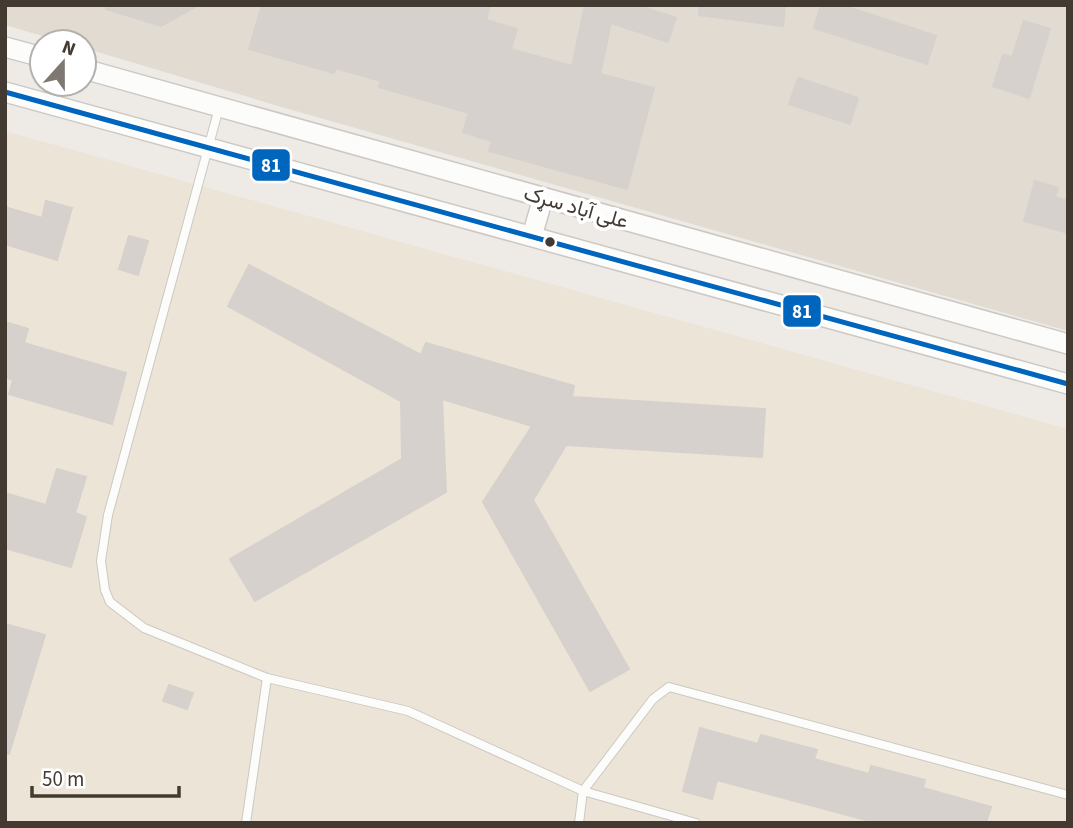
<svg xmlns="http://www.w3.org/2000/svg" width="1073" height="828" font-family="'Source Sans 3',Vazirmatn,sans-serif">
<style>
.residential{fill:#e2dbd2}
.education{fill:#ece4d7}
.building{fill:#d6d1cd;stroke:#d6d1cc;stroke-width:2}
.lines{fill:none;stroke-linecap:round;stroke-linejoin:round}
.service-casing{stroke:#ccc8c3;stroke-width:10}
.tertiary-casing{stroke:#ccc8c3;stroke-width:22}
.service{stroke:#fcfcfb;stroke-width:8}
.tertiary{stroke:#fcfcfb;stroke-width:19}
.bus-1-casing{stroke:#fff;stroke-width:10}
.bus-1{stroke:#0065bd;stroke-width:5}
.bus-dot{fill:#433b32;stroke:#fff;stroke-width:2.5}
.labels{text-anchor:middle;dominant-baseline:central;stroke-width:7;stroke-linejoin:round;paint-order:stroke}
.street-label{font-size:21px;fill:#433b32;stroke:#fff}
.line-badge{stroke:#fff;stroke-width:2.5}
.badge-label{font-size:19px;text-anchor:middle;font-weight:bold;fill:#fff}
</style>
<rect width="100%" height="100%" fill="#eeeae6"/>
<!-- residential -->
<path class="residential" d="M5,5H1068V331L285,108L84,48V42H63L5,25Z"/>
<!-- education -->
<path class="education" d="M5,131L1068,429V823H5Z"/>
<!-- building -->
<g class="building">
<path d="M107,5H199L161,26L106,9Z"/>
<path d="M262,5H490L486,20L517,29L511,49L572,66L585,5H637L676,18L668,42L611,23L600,74L654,88L627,189L489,151L492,141L463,132L469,113L379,87L381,81L335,68L334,73L249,49Z"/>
<path d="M699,5H785L783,26L699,15Z"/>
<path d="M821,5H842L936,36L927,64L814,28Z"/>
<path d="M1024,21L1050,29L1029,98L993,86L1003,55L1012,57Z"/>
<path d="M798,78L858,98L850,124L789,104Z"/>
<path d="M1035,181L1058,188L1055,197L1068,201V233L1024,221Z"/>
<path d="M46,201L72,208L57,260L5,244V207L42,218Z"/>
<path d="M129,236L148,241L138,275L119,269Z"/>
<path d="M249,265L421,355L426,343L574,386L572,397L765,409L762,457L566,445L533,500L629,669L590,691L483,502L532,426L442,399L446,492L255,601L230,559L402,459L401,401L228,306Z"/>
<path d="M5,322L28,329L24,343L126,373L112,424L9,394L13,380L5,377Z"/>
<path d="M57,469L86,477L75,513L86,517L71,567L5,548V493L46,505Z"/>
<path d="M5,624L45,635L9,754H5Z"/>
<path d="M169,685L193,693L187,709L163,701Z"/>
<path d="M700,728L758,744L761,735L817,750L814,759L869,774L871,766L925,780L923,788L991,807L986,823H877L717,780L712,799L683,791Z"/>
</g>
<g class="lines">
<!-- service casing -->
<g class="service-casing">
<g id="service">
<path d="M219,108L108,515L101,561L105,590L110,602L144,628L267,678L408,711L583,791L696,823"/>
<path d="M246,823L267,678"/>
<path d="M579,823L583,791L653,699L669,687L1068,795"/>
</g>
</g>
<!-- tertiary casing -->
<g class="tertiary-casing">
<g id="tertiary">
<path d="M5,47L42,57"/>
<path d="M84,69L1068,344"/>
<path d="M5,92L1068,384"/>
<path d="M532,236L543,198"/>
</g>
</g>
<!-- service -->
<use href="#service" class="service"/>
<!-- tertiary -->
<use href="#tertiary" class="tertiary"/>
<!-- bus-1 casing -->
<g class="bus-1-casing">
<path id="bus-1" d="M5,92L1068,384"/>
</g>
<!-- bus-1 -->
<use href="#bus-1" class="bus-1"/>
</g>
<!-- markers -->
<circle class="bus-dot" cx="550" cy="242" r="6"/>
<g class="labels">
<!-- street labels -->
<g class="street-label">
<text transform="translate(576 207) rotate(16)">علی آباد سړک</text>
</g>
</g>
<g class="line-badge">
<rect x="251" y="148" width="40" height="34" rx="7" fill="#0065bd"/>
<rect x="782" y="294" width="40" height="34" rx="7" fill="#0065bd"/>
</g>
<g class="badge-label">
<text x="271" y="172">81</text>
<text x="802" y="318">81</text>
</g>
<!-- border -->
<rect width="1073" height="828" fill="none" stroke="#433b32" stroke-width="14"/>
<!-- north arrow -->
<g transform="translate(63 63) rotate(21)"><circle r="33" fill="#ffffff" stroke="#b4b1ad" stroke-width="2"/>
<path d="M0-5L12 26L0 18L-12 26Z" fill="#7f7871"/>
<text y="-10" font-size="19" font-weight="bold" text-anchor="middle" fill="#433b32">N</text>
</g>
<!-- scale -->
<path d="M32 786v10h147v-10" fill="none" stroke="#433b32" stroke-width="3.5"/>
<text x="42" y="786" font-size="21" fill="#433b32" stroke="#ffffff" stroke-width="5" paint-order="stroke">50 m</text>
</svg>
